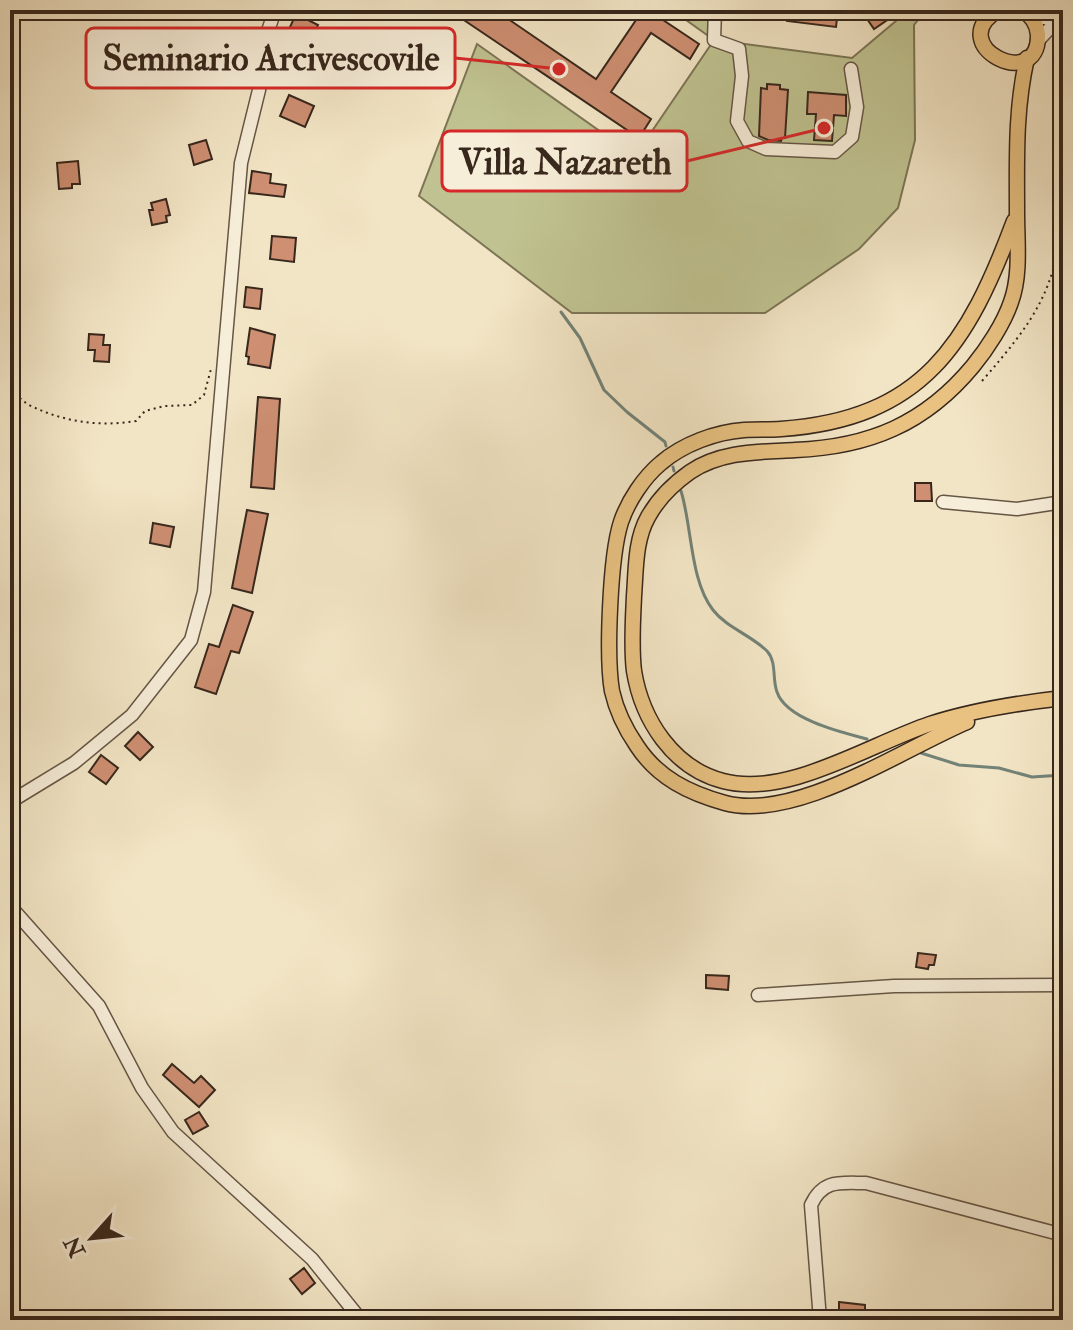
<svg xmlns="http://www.w3.org/2000/svg" width="1073" height="1330" font-family="'IM FELL Double Pica',serif">
<style>
.green{fill:#c0c391;stroke:#7c7556;stroke-width:2}
.lines{fill:none;stroke-linecap:round;stroke-linejoin:round}
.stream{stroke:#738277;stroke-width:3}
.building{fill:#ce8f72;stroke:#37271c;stroke-width:2}
.minor-casing{stroke:#665646;stroke-width:15}
.major-casing{stroke:#37271c;stroke-width:17}
.path{stroke:#37271c;stroke-width:2;stroke-dasharray:2 4;stroke-linecap:butt}
.minor{stroke:#f7eed9;stroke-width:12}
.major{stroke:#e9c282;stroke-width:14}
.leader{fill:none;stroke:#d62828;stroke-width:3}
.callout-dot{fill:#d62828;stroke:#f7eed9;stroke-width:3}
.callout{fill:#f7eed9;stroke:#d62828;stroke-width:3}
.callout-label{font-size:36px;text-anchor:middle;font-weight:bold;fill:#37271c}
</style>
<rect width="100%" height="100%" fill="#f2e5c5"/>
<filter id="stains"><feTurbulence type="fractalNoise" baseFrequency=".0025" numOctaves="4"/><feColorMatrix values="0 0 0 0 .2 0 0 0 0 .09 0 0 0 0 .02 0 0 0 .5 -.17"/></filter>
<radialGradient id="worn" r=".72"><stop offset=".6" stop-color="#630" stop-opacity="0"/><stop offset="1" stop-color="#630" stop-opacity=".3"/></radialGradient>
<!-- green -->
<path class="green" d="M672,10H715L714,40L852,58L903,15L900,10H926L914,25L915,140L898,208L859,249L765,313H572L419,196L477,44L635,156L714,40Z"/>
<g class="lines">
<!-- stream -->
<g class="stream">
<path d="M561,312L580,338L604,390L627,412L665,442L666,446"/>
<path d="M673,467L674,471"/>
<path d="M681,491C692,526 690,581 713,610C727,628 751,635 767,651C777,662 772,679 777,692C786,719 840,732 867,739"/>
<path d="M921,753L959,765L999,768L1032,777L1063,775"/>
</g>
</g>
<!-- building -->
<g class="building">
<path d="M449,10H495L596,79L638,17L627,10H648L699,44L690,59L651,33L611,92L651,119L639,138Z"/>
<path d="M789,10H838L836,27L787,21Z"/>
<path d="M861,10H902L874,29Z"/>
<path d="M296,14L318,25L306,50L284,40Z"/>
<path d="M767,84L780,85V89L788,90L785,138H782L781,141L768,140L759,136L761,88L767,89Z"/>
<path d="M808,92L846,95V116L834,115L832,141L814,140L816,114H807Z"/>
<path d="M289,95L314,106L305,127L280,116Z"/>
<path d="M206,140L212,159L194,165L189,145Z"/>
<path d="M78,161L80,184H72V188L59,189L57,163Z"/>
<path d="M252,171L271,174L270,183L286,185L284,197L249,193Z"/>
<path d="M166,199L170,215L166,216L167,222L152,225L149,210H153L151,203Z"/>
<path d="M272,236L296,238L294,262L270,259Z"/>
<path d="M246,287L262,289L260,309L244,307Z"/>
<path d="M250,328L275,335L270,368L248,364L249,357L246,356Z"/>
<path d="M89,334L104,335L103,345H110L109,362L94,361L95,350H88Z"/>
<path d="M258,397L280,399L274,489L251,487Z"/>
<path d="M915,483H931L932,501H915Z"/>
<path d="M247,510L268,514L252,593L232,588Z"/>
<path d="M153,523L174,527L170,547L150,543Z"/>
<path d="M233,605L253,612L239,653L231,651L216,694L195,687L209,644L219,647Z"/>
<path d="M138,732L153,747L140,760L125,746Z"/>
<path d="M101,755L118,768L106,784L89,772Z"/>
<path d="M918,953L936,955L934,965H929L928,969L916,967Z"/>
<path d="M706,975L729,976L728,990L706,988Z"/>
<path d="M172,1064L194,1083L201,1076L215,1090L199,1107L163,1075Z"/>
<path d="M199,1112L208,1126L193,1134L185,1120Z"/>
<path d="M304,1268L315,1283L302,1294L290,1279Z"/>
<path d="M839,1302L865,1305V1320H839Z"/>
</g>
<g class="lines">
<!-- minor casing -->
<g class="minor-casing">
<g id="minor">
<path d="M715,10L714,40L739,49L742,76L737,121L748,141L766,149L835,152L852,137L857,107L851,69"/>
<path d="M1026,12L1043,18L1063,19"/>
<path d="M1037,42L1050,28L1063,22"/>
<path d="M943,502L1017,509L1063,502"/>
<path d="M10,802L74,763L132,715L191,640L204,592L241,163L259,90L260,55L275,10"/>
<path d="M10,906L99,1006L142,1088L173,1132L312,1259L361,1320"/>
<path d="M758,995L894,986L1063,985"/>
<path d="M820,1320L811,1205C823,1179 840,1183 866,1183L1063,1235"/>
</g>
</g>
<!-- major casing -->
<g class="major-casing">
<g id="major">
<path d="M998,10C942,45 1039,94 1038,35C1037,23 1031,15 1021,10"/>
<path d="M1027,58C1015,110 1017,160 1017,213C1017,241 1021,275 1011,302C1004,323 987,349 973,366C925,424 869,447 795,450C759,452 721,451 690,472C673,484 658,499 648,517C635,540 636,570 634,596C633,620 631,647 634,671C642,720 673,768 723,781C787,798 868,745 930,724C973,710 1018,703 1063,698"/>
<path d="M967,722C903,749 795,822 725,803C689,793 658,778 637,746C626,730 616,709 612,691C606,656 610,556 621,522C628,501 644,477 661,463C683,444 716,432 744,430C756,429 769,430 781,429C923,419 968,344 1014,221"/>
</g>
</g>
<!-- path -->
<g class="path">
<path d="M1063,58V91"/>
<path d="M982,381C1034,321 1058,289 1063,207"/>
<path d="M10,391C18,395 23,402 31,406C65,422 99,427 136,421L145,411L164,406L192,405L204,395L211,369"/>
</g>
<!-- minor -->
<use href="#minor" class="minor"/>
<!-- major -->
<use href="#major" class="major"/>
</g>
<!-- callouts -->
<path class="leader" d="M559 69L455 58M824 128L687 161"/>
<g class="callout-dot">
<circle cx="559" cy="69" r="8"/>
<circle cx="824" cy="128" r="8"/>
</g>
<g class="callout">
<rect x="86" y="28" width="369" height="60" rx="8"/>
<rect x="442" y="131" width="245" height="60" rx="8"/>
</g>
<g class="callout-label">
<text x="271" y="70">Seminario Arcivescovile</text>
<text x="565" y="174">Villa Nazareth</text>
</g>
<!-- margin -->
<rect width="1073" height="1330" fill="none" stroke="#f2e5c5" stroke-width="40"/>
<rect x="12" y="12" width="1049" height="1306" fill="none" stroke="#37271c" stroke-width="4"/>
<rect x="20" y="20" width="1033" height="1290" fill="none" stroke="#37271c" stroke-width="2"/>
<!-- north arrow -->
<g transform="translate(92 1238) rotate(243)" stroke="#f7eed9" stroke-width="6" paint-order="stroke">
<path d="M0-6L14 30L0 20L-14 30Z" fill="#37271c"/>
<text y="-12" font-size="22" font-weight="bold" text-anchor="middle" fill="#37271c">N</text>
</g>
<rect width="100%" height="100%" filter="url(#stains)"/>
<rect width="100%" height="100%" fill="url(#worn)"/>
</svg>
